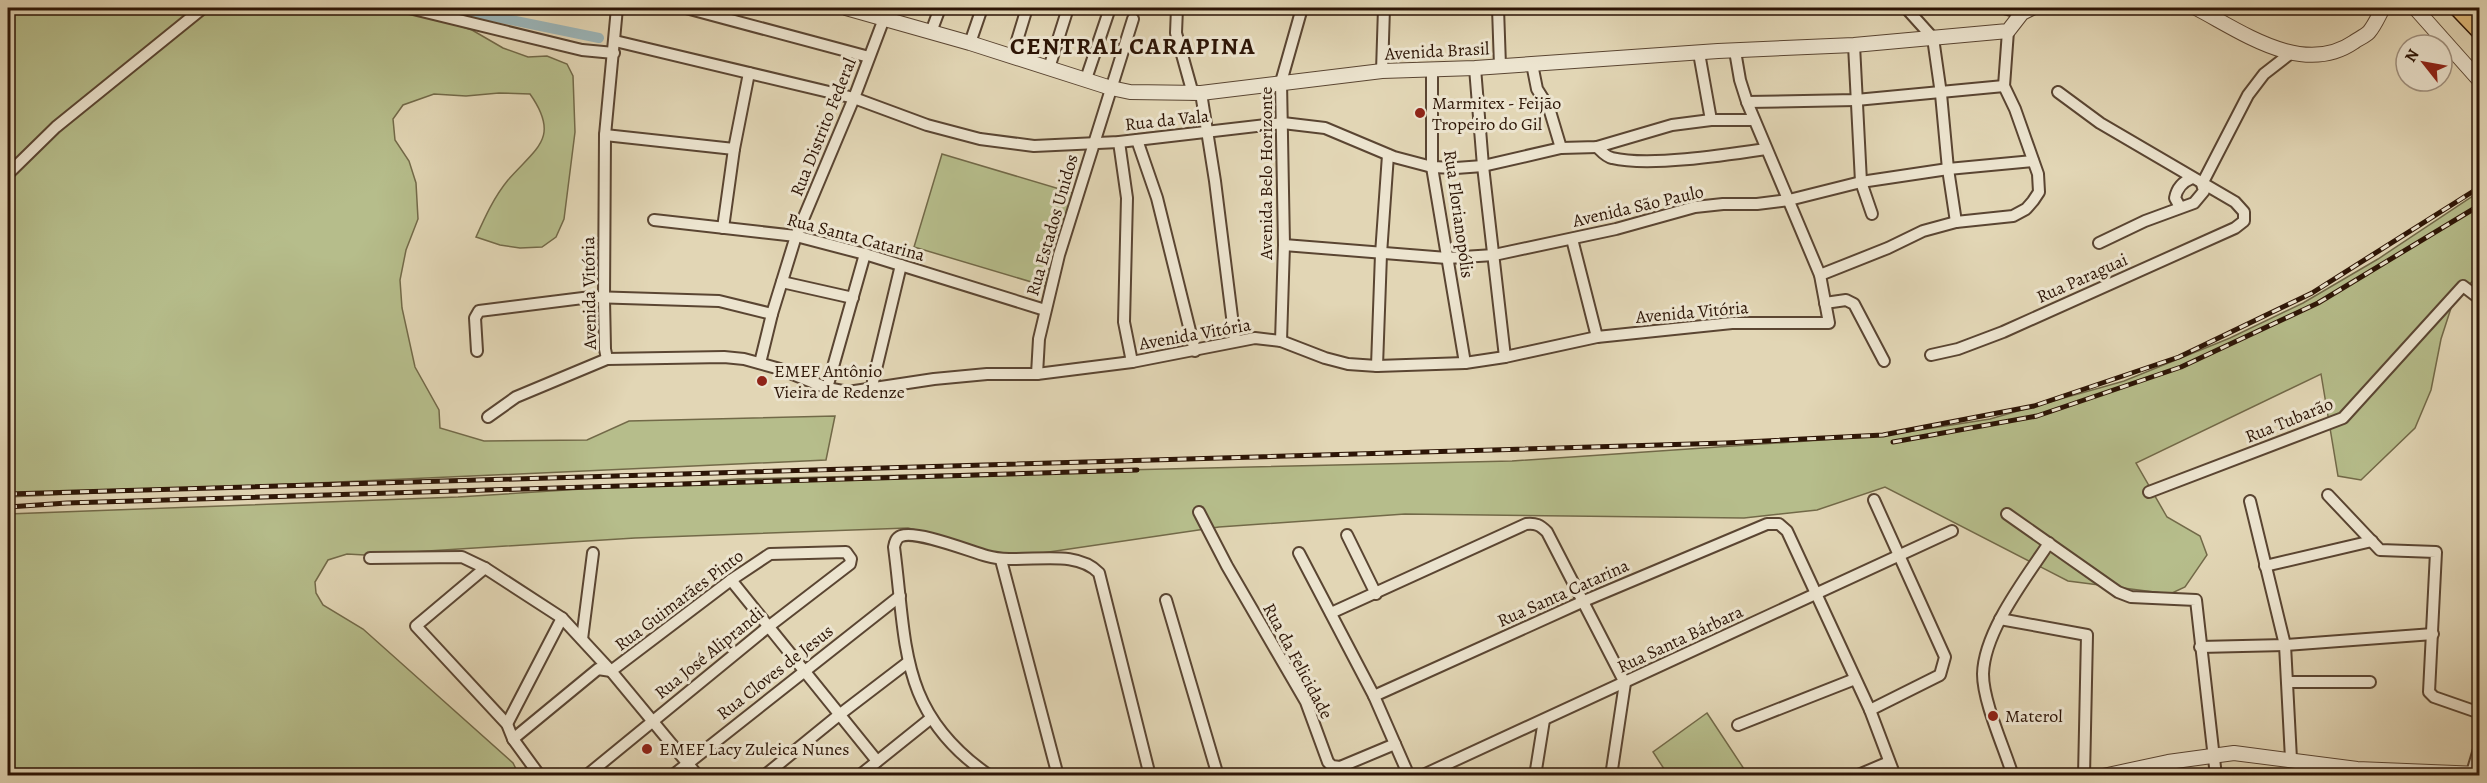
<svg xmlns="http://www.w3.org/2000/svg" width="2487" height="783" font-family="Alegreya,serif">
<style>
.green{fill:#b6bd8b;stroke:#726948;stroke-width:1.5}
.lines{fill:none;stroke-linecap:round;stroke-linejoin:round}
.stream{stroke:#6f7672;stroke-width:3}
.canal{stroke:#9bb6ba;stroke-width:10}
.minor-casing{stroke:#5a4532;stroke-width:14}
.tertiary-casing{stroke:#5a4532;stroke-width:16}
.primary-casing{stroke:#2d1506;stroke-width:21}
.minor{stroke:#ece4cf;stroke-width:10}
.tertiary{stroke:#ece4cf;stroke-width:14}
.primary{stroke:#e1bb7a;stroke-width:18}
.rail-casing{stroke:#2d1506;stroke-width:5}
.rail{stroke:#ece4cf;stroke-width:3;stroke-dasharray:9;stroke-linecap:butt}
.poi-dot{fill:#8f2418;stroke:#ece4cf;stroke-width:2}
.labels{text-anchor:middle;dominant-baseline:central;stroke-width:6;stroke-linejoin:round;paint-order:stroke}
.street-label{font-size:18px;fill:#2d1506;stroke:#ece4cf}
.poi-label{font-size:18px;fill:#2d1506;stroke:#ece4cf;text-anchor:start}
.district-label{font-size:24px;font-weight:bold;letter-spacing:1.5px;fill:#2d1506;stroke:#ece4cf}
</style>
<rect width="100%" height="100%" fill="#e2d6b5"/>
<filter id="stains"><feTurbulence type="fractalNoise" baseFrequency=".00333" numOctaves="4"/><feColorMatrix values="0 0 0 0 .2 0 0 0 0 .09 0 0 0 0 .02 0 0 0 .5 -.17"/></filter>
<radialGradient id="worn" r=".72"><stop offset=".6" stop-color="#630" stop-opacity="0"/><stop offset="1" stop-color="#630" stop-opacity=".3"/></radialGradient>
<!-- green -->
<g class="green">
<path d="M8,8H404L472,30L503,48L528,57L547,56L567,64L573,76L575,132L564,219L556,237L542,247L520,248L500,245L476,237C485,217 494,197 508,180C536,148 561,138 530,94L499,93L466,96L434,94L403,105L393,119L395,140L409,161L416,183L418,219L406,250L400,280L402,308L415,367L439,410L440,428L484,441L587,440L629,421L835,416L826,460L8,497Z"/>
<path d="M942,154L1073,193L1045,286L914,247Z"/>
<path d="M2479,192V274L2453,302L2441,339L2431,390L2415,428L2361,480L2338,476L2321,374L2136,463L2167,517L2200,536L2207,555L2185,587L2170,594L2068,581L1885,487L1817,510L1744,518L1405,514L1219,527L1042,553L993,554L951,539L908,528L635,538L365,555L347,554L328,560L315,582L316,593L323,605L363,629L513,763L519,775L8,776V514L458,497L737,479L1512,461L1881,436L1990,419L2124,381L2230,338L2303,303L2378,259Z"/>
<path d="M1707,713L1748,775H1668L1653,752Z"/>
</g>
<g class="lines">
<!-- stream -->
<g class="stream">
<path d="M1608,8L1724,10L1731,8"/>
<path d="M1388,42V55"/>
</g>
<!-- canal -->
<path class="canal" d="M452,8L599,38"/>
<!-- minor casing -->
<g class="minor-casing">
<g id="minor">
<path d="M409,8L582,50L614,53"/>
<path d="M686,8L869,57"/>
<path d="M1177,8L1176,33L1193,94"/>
<path d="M1498,8L1500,66"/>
<path d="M1906,8L1933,38L1941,94L1948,169L1956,222"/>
<path d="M2004,8L2022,13"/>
<path d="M931,32L940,8"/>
<path d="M615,41L854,98L927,125L980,139L1034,146L1119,142L1283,123L1325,128L1394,157L1432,167L1456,168L1483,166L1561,148L1597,147L1672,125L1711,120H1754"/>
<path d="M970,43L982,8"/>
<path d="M1854,45L1861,182L1872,214"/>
<path d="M1699,53L1711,120"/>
<path d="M1012,57L1027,8"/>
<path d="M1532,64L1537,89L1549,108L1561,148"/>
<path d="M1049,68L1068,8"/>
<path d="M1475,68L1483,166L1505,357"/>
<path d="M1432,69V167L1465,363"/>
<path d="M1382,71L1384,8"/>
<path d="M1086,79L1110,8"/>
<path d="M1201,93L1215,181L1235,341"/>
<path d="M1747,102L1856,100L2004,86"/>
<path d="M605,135L734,149"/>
<path d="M1137,140L1157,198L1195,351"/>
<path d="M1119,142L1127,198L1124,322L1132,362"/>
<path d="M1597,147C1601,151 1606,157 1612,158C1649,167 1726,155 1766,149"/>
<path d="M8,174L56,127L203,8"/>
<path d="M2180,207L2175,198C2177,188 2182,182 2192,178"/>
<path d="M654,220L796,236L865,254L1045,310"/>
<path d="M723,228L734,149L749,73"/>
<path d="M1572,239L1597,337"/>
<path d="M2099,243L2145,221L2194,203L2204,191L2202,184L2248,95L2264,74L2291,53"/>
<path d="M1284,245L1447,258L1494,255L1616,229L1695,207L1723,204H1757L1789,200L1861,182L1948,169L2033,161"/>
<path d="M1820,275L1888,248L1923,231L1956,222L2013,216L2026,209L2033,201L2039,192L2038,174L2015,109L2004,86L2008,31"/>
<path d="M782,282L853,298"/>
<path d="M1825,303L1846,300L1854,304L1884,361"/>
<path d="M1281,341L1284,245L1281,82L1302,8"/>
<path d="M477,351L475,318L479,311L591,297L719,301L772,314"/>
<path d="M1931,355L1958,349L2003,332L2235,228L2244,221V212L2235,202L2100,123L2058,92"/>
<path d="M607,359L724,357L744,359L780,369L827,388L848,392L934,379L987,374H1037L1132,362L1255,338L1281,341L1325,358L1348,364L1377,366L1465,363L1505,357L1597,337L1732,323H1829L1820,275L1747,102L1740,80L1735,51"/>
<path d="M607,359L605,349L604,299L605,135L617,8"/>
<path d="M760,363L772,314L796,236L854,98L888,8"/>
<path d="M1377,366L1381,254L1388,155"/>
<path d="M1037,374L1039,339L1059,255L1133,19"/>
<path d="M827,388L865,254"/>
<path d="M871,390L901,265"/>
<path d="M488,417L516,397L607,359"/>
<path d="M2149,492L2343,418L2463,286L2480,299"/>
<path d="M2328,495L2380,550L2436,552L2429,692L2434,697L2480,713"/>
<path d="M2250,501L2285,645L2291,759"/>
<path d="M1199,512L1227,566L1306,702L1328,762L1332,766L1340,767L1395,744"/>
<path d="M2007,514L2118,592L2131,597L2196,600L2216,776"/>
<path d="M1347,535L1376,594"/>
<path d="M1299,553L1374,696L1409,776"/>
<path d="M370,558L462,557L485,568L562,618L611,671L698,776"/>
<path d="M1001,560L1058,776"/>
<path d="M2265,566L2372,541"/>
<path d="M485,568L416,626L507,724L513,739L540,776"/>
<path d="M731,580L877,761"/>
<path d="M1166,600L1218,776"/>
<path d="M1331,613L1526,524C1536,523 1540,525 1547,532L1625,683L1611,776"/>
<path d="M2000,619L2087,635L2084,776"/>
<path d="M582,639L593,553"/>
<path d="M2200,647L2285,645L2433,634"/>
<path d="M2288,682H2370"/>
<path d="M1374,696L1584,601L1767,524H1779L1787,531L1870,710L1895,776"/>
<path d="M1870,710L1940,675L1945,657L1874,500"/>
<path d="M507,724L562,618"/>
<path d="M1738,725L1855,679"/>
<path d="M513,739L598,669L611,671L731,580L770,554L846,552L851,559L850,564L768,627L586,776"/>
<path d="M672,776L900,596"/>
<path d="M764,776L839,715L907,663"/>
<path d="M859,776L930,719"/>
<path d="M990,776C898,713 907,645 894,547C895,542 896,538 901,536C917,530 969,551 987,556C1022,566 1073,546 1099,573L1150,776"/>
<path d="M1421,776L1952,531"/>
<path d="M1535,776L1544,720"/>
<path d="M1856,776L1889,762"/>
<path d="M2013,776C2004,747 1983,702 1983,674C1984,631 2026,578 2049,543"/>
<path d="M2471,776L2480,746"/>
</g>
</g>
<!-- tertiary casing -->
<g class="tertiary-casing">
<g id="tertiary">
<path d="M846,8L970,43L1111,88L1130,92L1201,93L1382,71L1475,68L1718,51L1854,45L2008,31L2022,13L2032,8"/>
<path d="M2196,8C2242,32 2303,77 2354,42C2358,39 2365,36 2369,32C2375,25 2379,15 2383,8"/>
<path d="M2415,8L2480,81"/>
<path d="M2103,776L2168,762L2234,753L2357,769L2480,774"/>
</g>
</g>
<!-- primary casing -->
<g class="primary-casing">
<path id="primary" d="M2459,8L2480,30"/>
</g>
<!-- minor -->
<use href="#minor" class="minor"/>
<!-- tertiary -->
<use href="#tertiary" class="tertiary"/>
<!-- primary -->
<use href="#primary" class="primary"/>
<!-- rail casing -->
<g class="rail-casing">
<g id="rail">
<path d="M1893,442L2037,416L2181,367L2318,303L2480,205"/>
<path d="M8,494L1726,443L1883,435L2034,406L2179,357L2312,293L2480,187"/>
<path d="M8,507L67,503L1137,470"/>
</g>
</g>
<!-- rail -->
<use href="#rail" class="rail"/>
</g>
<!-- markers -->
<g class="poi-dot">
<circle cx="1420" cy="113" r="6"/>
<circle cx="762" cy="381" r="6"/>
<circle cx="1993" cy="716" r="6"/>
<circle cx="647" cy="749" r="6"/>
</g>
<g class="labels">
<!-- street labels -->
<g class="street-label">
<text transform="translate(1437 51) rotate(-3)">Avenida Brasil</text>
<text transform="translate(1167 120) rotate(-6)">Rua da Vala</text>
<text transform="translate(823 127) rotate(-68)">Rua Distrito Federal</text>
<text transform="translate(1266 173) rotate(-90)">Avenida Belo Horizonte</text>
<text transform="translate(1638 206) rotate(-13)">Avenida São Paulo</text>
<text transform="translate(1459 214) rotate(82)">Rua Florianopólis</text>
<text transform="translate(1052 225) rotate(-74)">Rua Estados Unidos</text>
<text transform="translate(856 237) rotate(15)">Rua Santa Catarina</text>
<text transform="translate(2082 278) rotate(-24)">Rua Paraguai</text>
<text transform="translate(589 293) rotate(-91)">Avenida Vitória</text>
<text transform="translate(1692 312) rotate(-5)">Avenida Vitória</text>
<text transform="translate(1195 334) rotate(-10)">Avenida Vitória</text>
<text transform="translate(2289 420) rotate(-22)">Rua Tubarão</text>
<text transform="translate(1563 593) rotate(-24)">Rua Santa Catarina</text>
<text transform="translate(679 600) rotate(-37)">Rua Guimarães Pinto</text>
<text transform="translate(1680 639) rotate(-25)">Rua Santa Bárbara</text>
<text transform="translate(709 653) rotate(-39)">Rua José Aliprandi</text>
<text transform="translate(1298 661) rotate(62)">Rua da Felicidade</text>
<text transform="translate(775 672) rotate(-38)">Rua Cloves de Jesus</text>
</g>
<!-- poi labels -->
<g class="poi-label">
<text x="1432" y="103">Marmitex - Feijão<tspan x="1432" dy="21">Tropeiro do Gil</tspan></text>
<text x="774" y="371">EMEF Antônio<tspan x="774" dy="21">Vieira de Redenze</tspan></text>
<text x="2005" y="716">Materol</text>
<text x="659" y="749">EMEF Lacy Zuleica Nunes</text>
</g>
<!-- district labels -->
<g class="district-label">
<text x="1133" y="46">CENTRAL CARAPINA</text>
</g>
</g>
<!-- margin -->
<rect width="2487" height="783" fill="none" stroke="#e2d6b5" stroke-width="30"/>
<rect x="9" y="9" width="2469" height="765" fill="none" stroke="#2d1506" stroke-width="3"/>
<rect x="15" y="15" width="2457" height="753" fill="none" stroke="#2d1506" stroke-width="1.5"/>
<!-- north arrow -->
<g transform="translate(2424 63) rotate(301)"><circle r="28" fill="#ece4cf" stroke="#a0917f" stroke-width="1.5"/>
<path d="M0-4.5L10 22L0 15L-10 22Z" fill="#8f2418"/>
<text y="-9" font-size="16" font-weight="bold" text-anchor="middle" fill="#2d1506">N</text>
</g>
<rect width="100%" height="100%" filter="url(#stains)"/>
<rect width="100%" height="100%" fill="url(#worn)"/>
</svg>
